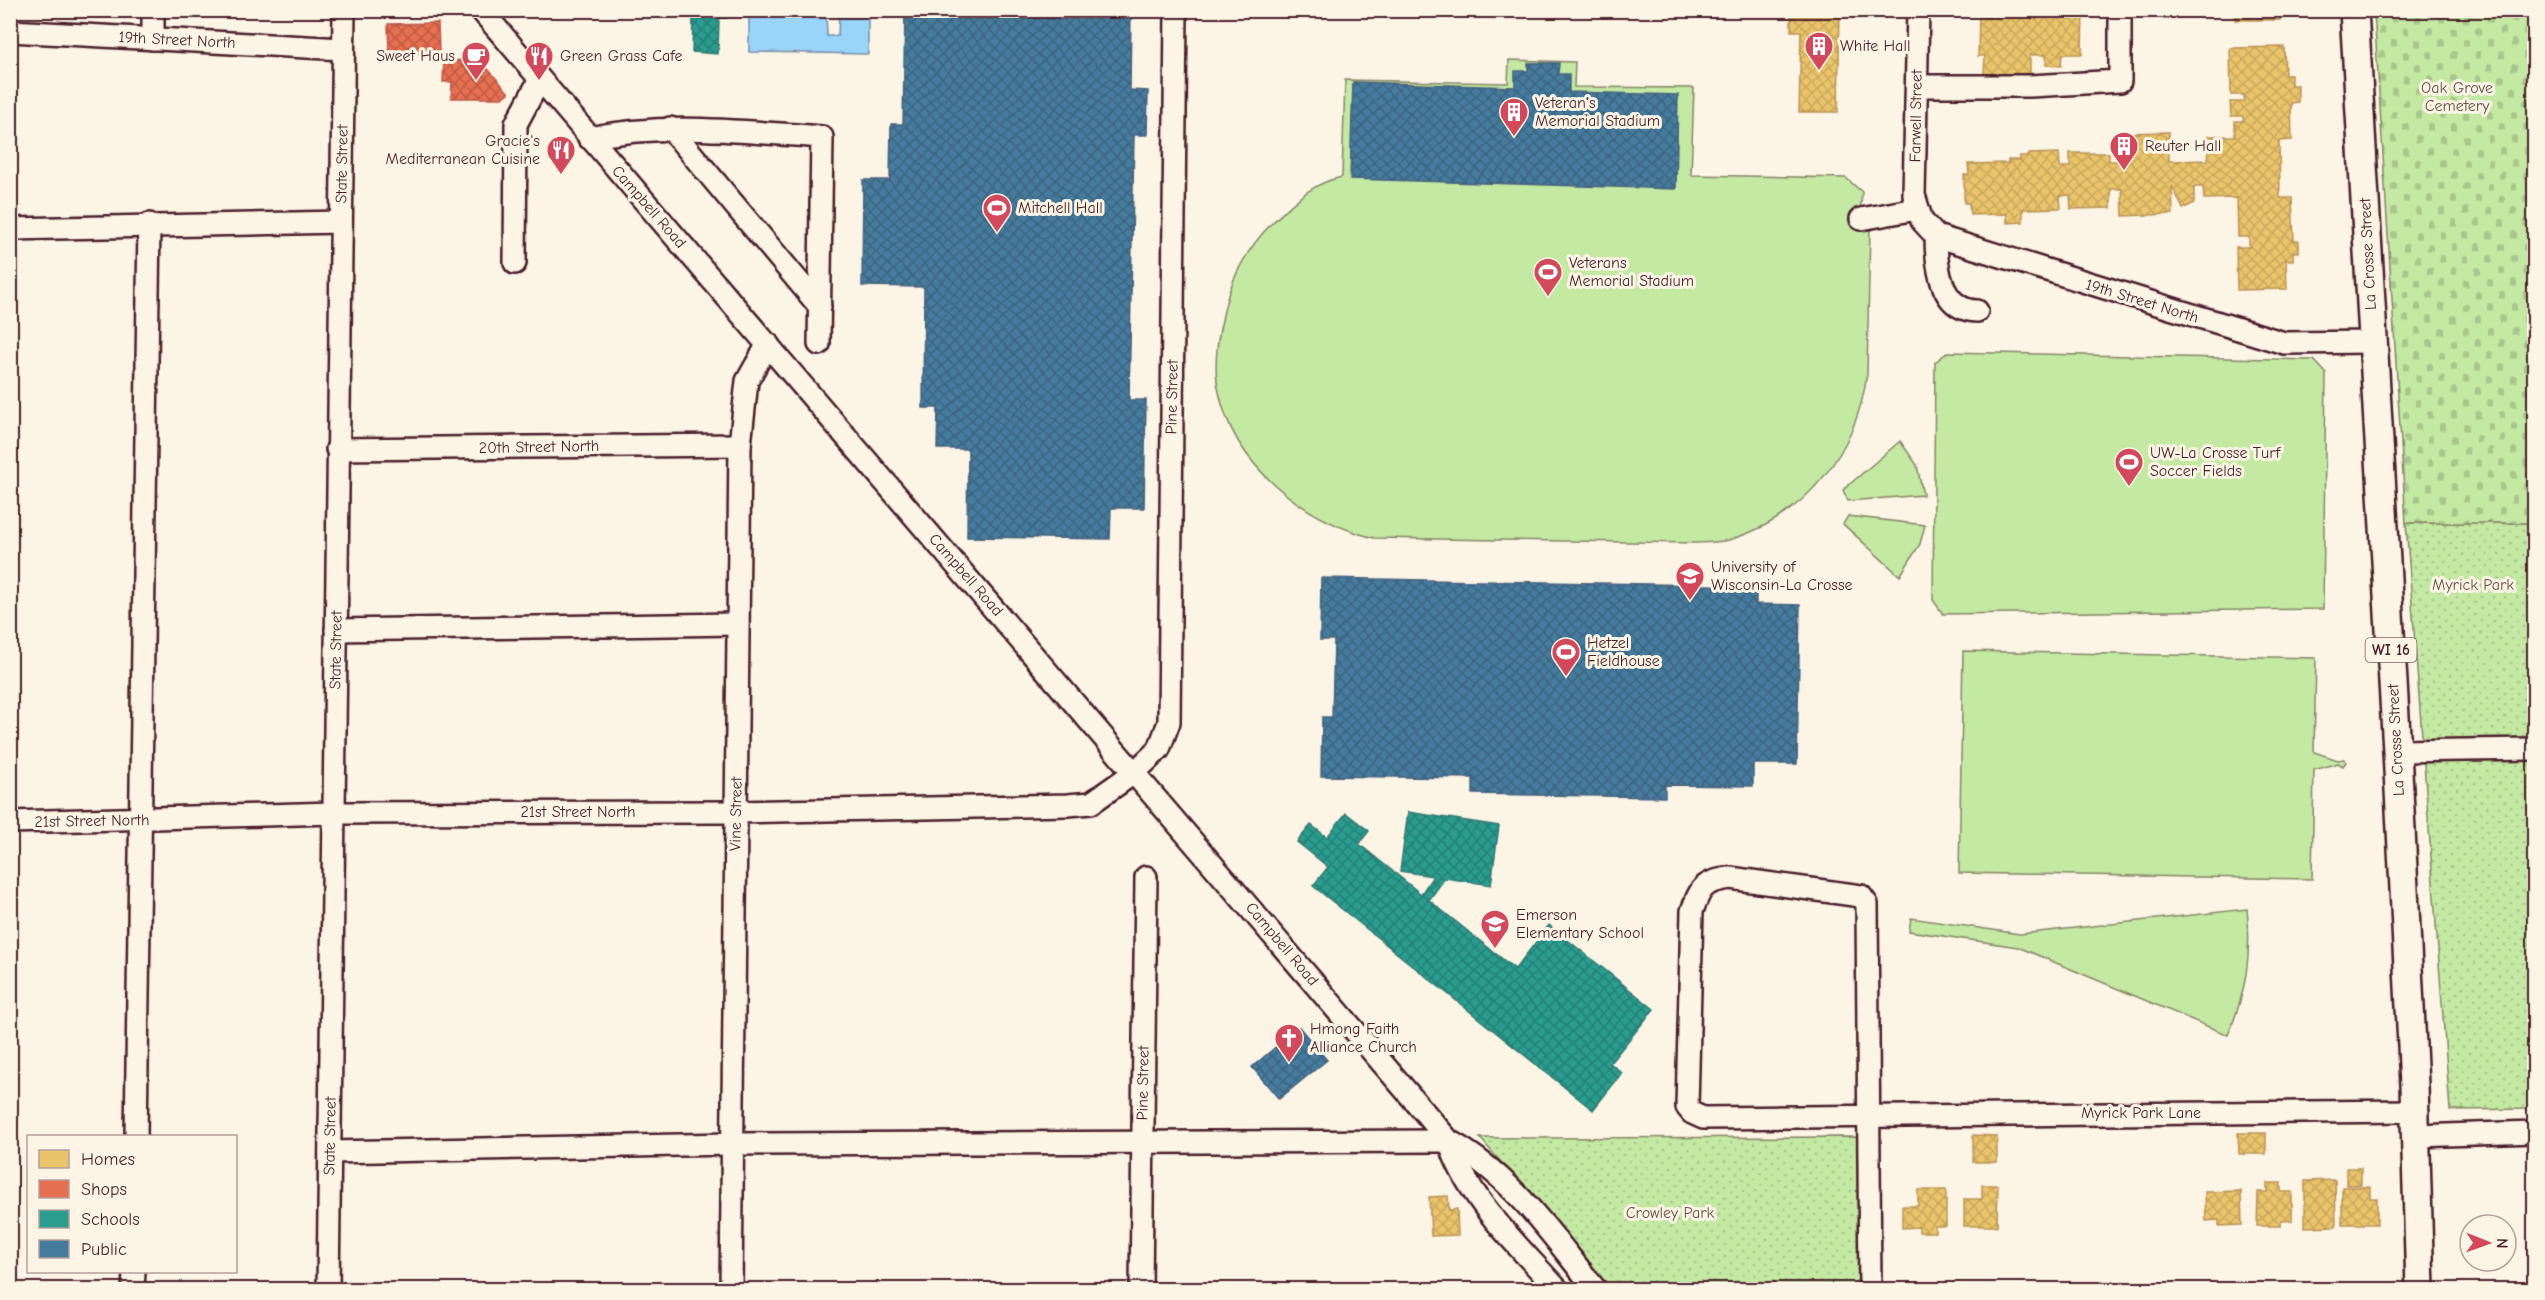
<svg xmlns="http://www.w3.org/2000/svg" width="2545" height="1300" font-family="'Comic Neue',sans-serif">
<style>
.grass{fill:url(#grass-dots);stroke:#868467;stroke-width:1.5}
.cemetery{fill:url(#cemetery-stones);stroke:#868467;stroke-width:1.5}
.pitch{fill:#c3e9a3;stroke:#868467;stroke-width:1.5}
.water{fill:#99d4f9;stroke:#798ca7;stroke-width:1.5}
.homes{fill:url(#homes-cross-hatch);stroke:#b99257;stroke-width:1.5}
.shops{fill:url(#shops-cross-hatch);stroke:#b85746;stroke-width:1.5}
.schools{fill:url(#schools-cross-hatch);stroke:#347771;stroke-width:1.5}
.public{fill:url(#public-cross-hatch);stroke:#465f7b;stroke-width:1.5}
.lines{fill:none;stroke-linecap:round;stroke-linejoin:round}
.minor-casing{stroke:#4a1f2b;stroke-width:26}
.major-casing{stroke:#4a1f2b;stroke-width:32}
.minor{stroke:#fcf5e5;stroke-width:21}
.major{stroke:#fcf5e5;stroke-width:27}
.labels{text-anchor:middle;dominant-baseline:central;stroke-width:6;stroke-linejoin:round;paint-order:stroke}
.shield{fill:#fcf5e5;stroke:#7f5f63;stroke-width:1.5}
.shield-label{font-size:15px;font-weight:bold;fill:#4a1f2b}
.street-label{font-size:16px;fill:#4a1f2b;stroke:#fcf5e5}
.poi-label{font-size:16px;fill:#4a1f2b;stroke:#fcf5e5;text-anchor:start}
.park-label{font-size:16px;fill:#685249;stroke:#fcf5e5}
</style>
<defs>
<pattern id="grass-dots" width="8" height="8" patternUnits="userSpaceOnUse" patternTransform="scale(1.5)"><rect width="8" height="8" fill="#c3e9a3"/><path d="M2 2h.1M6 6h.1" fill="none" stroke="#a9c78c" stroke-width="1.8" stroke-linecap="round"/></pattern>
<pattern id="cemetery-stones" width="16" height="16" patternUnits="userSpaceOnUse" patternTransform="scale(1.5)"><rect width="16" height="16" fill="#c3e9a3"/><path d="M2 7V4a2 2 0 0 1 4 0v3zM10 15v-3a2 2 0 0 1 4 0v3z" fill="#a9c78c"/></pattern>
<pattern id="homes-cross-hatch" width="8" height="8" patternUnits="userSpaceOnUse" patternTransform="scale(1.5)"><rect width="8" height="8" fill="#e9c46a"/><path d="M0 0l8 8M0 8l8-8" fill="none" stroke="#c9a85c"/></pattern>
<pattern id="shops-cross-hatch" width="8" height="8" patternUnits="userSpaceOnUse" patternTransform="scale(1.5)"><rect width="8" height="8" fill="#e76f51"/><path d="M0 0l8 8M0 8l8-8" fill="none" stroke="#bd5b43"/></pattern>
<pattern id="schools-cross-hatch" width="8" height="8" patternUnits="userSpaceOnUse" patternTransform="scale(1.5)"><rect width="8" height="8" fill="#2a9d8f"/><path d="M0 0l8 8M0 8l8-8" fill="none" stroke="#267f75"/></pattern>
<pattern id="public-cross-hatch" width="8" height="8" patternUnits="userSpaceOnUse" patternTransform="scale(1.5)"><rect width="8" height="8" fill="#457b9d"/><path d="M0 0l8 8M0 8l8-8" fill="none" stroke="#3c6480"/></pattern>
</defs>
<rect width="100%" height="100%" fill="#fcf5e5"/>
<filter id="ink" filterUnits="userSpaceOnUse"><feTurbulence type="fractalNoise" baseFrequency=".0167" numOctaves="2"/><feDisplacementMap in="SourceGraphic" scale="12" xChannelSelector="R" yChannelSelector="G"/><feConvolveMatrix kernelMatrix="1 2 1 2 8 2 1 2 1" color-interpolation-filters="sRGB"/></filter>
<g filter="url(#ink)">
<!-- grass -->
<g class="grass">
<path d="M2406,523H2534V1109L2450,1110Z"/>
<path d="M1860,1137L1859,1289H1611L1480,1138Z"/>
</g>
<!-- cemetery -->
<path class="cemetery" d="M2374,11H2534V523H2406Z"/>
<!-- pitch -->
<g class="pitch">
<path d="M1509,60L1575,62L1574,87L1694,88L1691,175L1846,178L1862,192L1860,213L1870,227L1867,374C1857,450 1807,516 1732,539C1721,543 1707,542 1695,543L1374,538C1304,520 1234,466 1219,392C1213,368 1217,340 1223,315C1230,280 1246,250 1271,224C1293,203 1311,183 1342,177L1345,80L1508,83Z"/>
<path d="M1948,352L2314,360L2326,373L2323,609L1943,614L1933,600L1935,362Z"/>
<path d="M1900,441L1917,465L1923,495L1848,501L1843,490Z"/>
<path d="M1848,516L1925,525L1920,544L1900,576L1843,524Z"/>
<path d="M1963,651L2316,658L2314,752L2338,760L2344,759L2346,762L2343,766L2338,763L2314,770L2312,879L1959,873Z"/>
<path d="M2247,909C2252,954 2246,993 2228,1035L2018,947L1909,931L1911,918L2020,934Z"/>
</g>
<!-- water -->
<path class="water" d="M749,11H826L827,36H838L839,13L868,14V54L749,52Z"/>
<!-- homes -->
<g class="homes">
<path d="M1791,10H1840L1838,112H1799L1801,31H1791Z"/>
<path d="M1979,10H2083L2082,54H2062L2061,66L2046,65V55H2030V75L1984,74L1985,56H1978Z"/>
<rect x="2235" y="10" width="45" height="10"/>
<path d="M2284,47L2285,75H2291V85H2298V102L2291,103L2292,140L2279,141L2280,198H2292L2294,241H2299V252H2293V260H2286L2287,289L2237,290L2236,247H2249V237H2238L2237,198L2204,199L2203,187H2194V203L2183,209L2172,186L2173,214L2123,216L2122,189H2111V208L2071,209L2070,195L2060,196L2061,208L2023,209V222L2007,223V214L1970,215L1969,203H1964V175H1969L1968,164L2008,163V160H2020V156H2029V154L2059,153L2060,167H2070V153H2109V161H2120L2119,133L2169,132V161L2208,160V136H2235V121H2243V116H2231L2230,102H2244V95H2231L2230,48Z"/>
<path d="M2238,1133H2266V1154H2239Z"/>
<path d="M1973,1135L1997,1136V1162H1973Z"/>
<rect x="2346" y="1168" width="15" height="17"/>
<path d="M2335,1180L2336,1226L2305,1227V1181Z"/>
<path d="M2267,1183H2281V1192H2292V1221L2281,1220V1226H2257L2258,1192H2267Z"/>
<path d="M1982,1185H1998L1997,1226H1964V1199H1982Z"/>
<path d="M2342,1187H2370V1198H2377V1224H2342Z"/>
<path d="M1918,1190H1946V1226H1935V1232H1919V1227L1902,1228V1206H1918Z"/>
<path d="M2241,1191L2242,1225L2219,1226V1220L2206,1221L2205,1192Z"/>
<path d="M1448,1196L1449,1210L1457,1209L1458,1235L1431,1236L1429,1197Z"/>
</g>
<!-- shops -->
<g class="shops">
<path d="M438,23L439,53L389,54L388,24Z"/>
<path d="M444,60L481,61L509,93L502,98H451L452,82H443Z"/>
<path d="M2512,1284H2534V1290H2485L2513,1288Z"/>
</g>
<!-- schools -->
<g class="schools">
<path d="M686,10H727V18H719L718,54L692,52L693,17H686Z"/>
<path d="M1408,812L1499,826L1491,885L1445,878L1429,900L1515,969L1549,925L1654,1009L1610,1063L1622,1073L1593,1110L1313,886L1328,867L1297,842L1311,825L1327,837L1346,813L1369,831L1359,844L1421,894L1433,876L1400,871Z"/>
</g>
<!-- public -->
<g class="public">
<path d="M905,10H1131L1130,90L1148,91L1147,135H1134L1129,400H1146L1144,508H1111L1110,539L967,537L968,449H937L938,408H923L924,287L862,286L863,180H890L891,124H903Z"/>
<path d="M1528,63H1559L1558,74H1569V92L1678,95L1676,189L1350,179L1353,82L1515,87V71H1528Z"/>
<path d="M1321,578L1756,586V604L1800,605L1797,764H1753V786L1665,785V797L1473,794V778L1321,776L1322,717H1332L1334,640H1320Z"/>
<path d="M1299,1027L1327,1060L1279,1099L1252,1067Z"/>
</g>
<g class="lines">
<!-- minor casing -->
<g class="minor-casing">
<g id="minor">
<path d="M481,10L1449,1141C1512,1175 1552,1236 1596,1290"/>
<path d="M1918,10L1914,195L1922,221L1936,236L2284,343L2373,342"/>
<path d="M10,31L343,49"/>
<path d="M153,39V10"/>
<path d="M1917,86H2030L2120,81V10"/>
<path d="M670,128L820,307"/>
<path d="M589,138C666,122 744,132 822,137L819,344"/>
<path d="M1861,219L1917,209"/>
<path d="M10,229L341,222"/>
<path d="M1936,236C1936,266 1940,310 1977,311"/>
<path d="M515,263L516,124L539,81"/>
<path d="M337,449L740,445"/>
<path d="M336,630L738,624"/>
<path d="M2397,751L2534,749"/>
<path d="M10,822L334,813L736,812L1068,805L1091,803L1135,772L1159,749L1169,722L1176,10"/>
<path d="M136,1136L149,224"/>
<path d="M2416,1136L2534,1132"/>
<path d="M1449,1141C1467,1199 1518,1245 1558,1290"/>
<path d="M330,1152L732,1144L1449,1141"/>
<path d="M133,1290L134,1272"/>
<path d="M328,1290L344,10"/>
<path d="M731,1290L740,445L747,381L768,344"/>
<path d="M1141,1290L1146,877"/>
<path d="M1870,1290L1867,904L1861,896L1730,878C1704,882 1701,886 1692,911L1687,1107L1692,1113L1703,1118L2415,1111"/>
</g>
</g>
<!-- major casing -->
<g class="major-casing">
<path id="major" d="M2354,10L2397,751L2414,1085L2420,1290"/>
</g>
<!-- minor -->
<use href="#minor" class="minor"/>
<!-- major -->
<use href="#major" class="major"/>
</g>
</g>
<!-- icons -->
<defs>
<g id="building-pin" transform="scale(1.5)"><path d="M0 17L-7.5 6A9.5 9.5 0 1 1 7.5 6Z" fill="#d1495b" stroke="#fcf5e5"/><path d="M-4-6H4V6H1V3H-1V6H-4ZM-2.5-4.3h1.7v1.8h-1.7ZM.8-4.3h1.7v1.8H.8ZM-2.5-1h1.7V.8h-1.7ZM.8-1h1.7V.8H.8Z" fill="#fff"/></g>
<g id="cafe-pin" transform="scale(1.5)"><path d="M0 17L-7.5 6A9.5 9.5 0 1 1 7.5 6Z" fill="#d1495b" stroke="#fcf5e5"/><path d="M-5.5-4.5H6V0H3Q3 3.5 0 3.5H-2.5Q-5.5 3.5-5.5 0ZM3-3.2v2h1.7v-2ZM-6 4.5H4V6H-6Z" fill="#fff"/></g>
<g id="restaurant-pin" transform="scale(1.5)"><path d="M0 17L-7.5 6A9.5 9.5 0 1 1 7.5 6Z" fill="#d1495b" stroke="#fcf5e5"/><path d="M-5-6h1v4h1v-4h1v4h1v-4h1v5L-1.5 .5V6h-2V.5L-5-1ZM5-6V6H3V1.5H1.5Q1.5-4 5-6Z" fill="#fff"/></g>
<g id="stadium-pin" transform="scale(1.5)"><path d="M0 17L-7.5 6A9.5 9.5 0 1 1 7.5 6Z" fill="#d1495b" stroke="#fcf5e5"/><path d="M0-5a6.5 5 0 1 0 0 10a6.5 5 0 1 0 0-10ZM-3.5-1.8h7v3.6h-7Z" fill="#fff"/></g>
<g id="university-pin" transform="scale(1.5)"><path d="M0 17L-7.5 6A9.5 9.5 0 1 1 7.5 6Z" fill="#d1495b" stroke="#fcf5e5"/><path d="M0-5L7-2L0 1L-7-2ZM-4 1L0 2.5L4 1V4Q0 6-4 4Z" fill="#fff"/></g>
<g id="school-pin" transform="scale(1.5)"><path d="M0 17L-7.5 6A9.5 9.5 0 1 1 7.5 6Z" fill="#d1495b" stroke="#fcf5e5"/><path d="M0-5L7-2L0 1L-7-2ZM-4 1L0 2.5L4 1V4Q0 6-4 4Z" fill="#fff"/></g>
<g id="church-pin" transform="scale(1.5)"><path d="M0 17L-7.5 6A9.5 9.5 0 1 1 7.5 6Z" fill="#d1495b" stroke="#fcf5e5"/><path d="M-1.2-6h2.4v3.5h3.3v2.4h-3.3V6h-2.4V-.1h-3.3v-2.4h3.3Z" fill="#fff"/></g>
</defs>
<g fill-rule="evenodd">
<use href="#building-pin" x="1819" y="46"/>
<use href="#cafe-pin" x="476" y="56"/>
<use href="#restaurant-pin" x="539" y="56"/>
<use href="#building-pin" x="1514" y="112"/>
<use href="#building-pin" x="2124" y="146"/>
<use href="#restaurant-pin" x="561" y="150"/>
<use href="#stadium-pin" x="997" y="208"/>
<use href="#stadium-pin" x="1548" y="272"/>
<use href="#stadium-pin" x="2129" y="462"/>
<use href="#university-pin" x="1690" y="576"/>
<use href="#stadium-pin" x="1566" y="652"/>
<use href="#school-pin" x="1495" y="924"/>
<use href="#church-pin" x="1289" y="1038"/>
</g>
<g class="labels">
<!-- shield labels -->
<rect class="shield" x="2365.5" y="638" width="51" height="24" rx="4.5"/>
<g class="shield-label">
<text x="2391" y="650">WI 16</text>
</g>
<!-- street labels -->
<g class="street-label">
<text transform="translate(177 40) rotate(3)">19th Street North</text>
<text transform="translate(1916 116) rotate(-89)">Farwell Street</text>
<text transform="translate(342 164) rotate(-89)">State Street</text>
<text transform="translate(649 207) rotate(49)">Campbell Road</text>
<text transform="translate(2368 254) rotate(-93)">La Crosse Street</text>
<text transform="translate(2142 301) rotate(17)">19th Street North</text>
<text transform="translate(1172 397) rotate(-89)">Pine Street</text>
<text transform="translate(539 447) rotate(-1)">20th Street North</text>
<text transform="translate(966 575) rotate(49)">Campbell Road</text>
<text transform="translate(336 650) rotate(-89)">State Street</text>
<text transform="translate(2396 740) rotate(-93)">La Crosse Street</text>
<text x="578" y="812">21st Street North</text>
<text transform="translate(736 814) rotate(-89)">Vine Street</text>
<text transform="translate(92 821) rotate(-1)">21st Street North</text>
<text transform="translate(1282 944) rotate(50)">Campbell Road</text>
<text transform="translate(1143 1083) rotate(-89)">Pine Street</text>
<text x="2141" y="1113">Myrick Park Lane</text>
<text transform="translate(330 1136) rotate(-89)">State Street</text>
</g>
<!-- poi labels -->
<g class="poi-label">
<text x="1840" y="46">White Hall</text>
<text x="455" y="56" text-anchor="end">Sweet Haus</text>
<text x="560" y="56">Green Grass Cafe</text>
<text x="1535" y="103">Veteran's<tspan x="1535" dy="18">Memorial Stadium</tspan></text>
<text x="540" y="141" text-anchor="end">Gracie's<tspan x="540" dy="18">Mediterranean Cuisine</tspan></text>
<text x="2145" y="146">Reuter Hall</text>
<text x="1018" y="208">Mitchell Hall</text>
<text x="1569" y="263">Veterans<tspan x="1569" dy="18">Memorial Stadium</tspan></text>
<text x="2150" y="453">UW-La Crosse Turf<tspan x="2150" dy="18">Soccer Fields</tspan></text>
<text x="1711" y="567">University of<tspan x="1711" dy="18">Wisconsin-La Crosse</tspan></text>
<text x="1587" y="643">Hetzel<tspan x="1587" dy="18">Fieldhouse</tspan></text>
<text x="1516" y="915">Emerson<tspan x="1516" dy="18">Elementary School</tspan></text>
<text x="1310" y="1029">Hmong Faith<tspan x="1310" dy="18">Alliance Church</tspan></text>
</g>
<!-- park labels -->
<g class="park-label">
<text x="2457" y="88">Oak Grove<tspan x="2457" dy="18">Cemetery</tspan></text>
<text x="2473" y="585">Myrick Park</text>
<text x="1670" y="1213">Crowley Park</text>
</g>
</g>
<!-- margin -->
<rect width="2545" height="1300" fill="none" stroke="#fcf5e5" stroke-width="36"/>
<rect x="18" y="18" width="2509" height="1264" fill="none" stroke="#4a1f2b" stroke-width="2" filter="url(#ink)"/>
<!-- legend -->
<rect x="27" y="1135" width="210" height="138" fill="#fcf5e5" stroke="#b59f9b" stroke-width="1.5"/>
<rect x="39" y="1150" width="30" height="18" fill="#e9c46a" stroke="#b59f9b" stroke-width="1.5"/>
<text x="81" y="1165" font-size="18" fill="#4a1f2b">Homes</text>
<rect x="39" y="1180" width="30" height="18" fill="#e76f51" stroke="#b59f9b" stroke-width="1.5"/>
<text x="81" y="1195" font-size="18" fill="#4a1f2b">Shops</text>
<rect x="39" y="1210" width="30" height="18" fill="#2a9d8f" stroke="#b59f9b" stroke-width="1.5"/>
<text x="81" y="1225" font-size="18" fill="#4a1f2b">Schools</text>
<rect x="39" y="1240" width="30" height="18" fill="#457b9d" stroke="#b59f9b" stroke-width="1.5"/>
<text x="81" y="1255" font-size="18" fill="#4a1f2b">Public</text>
<!-- north arrow -->
<g transform="translate(2488 1243) rotate(91)"><circle r="28" fill="#fcf5e5" stroke="#b59f9b" stroke-width="1.5"/>
<path d="M0-4.5L10 22L0 15L-10 22Z" fill="#d1495b"/>
<text y="-9" font-size="16" font-weight="bold" text-anchor="middle" fill="#4a1f2b">N</text>
</g>
</svg>
